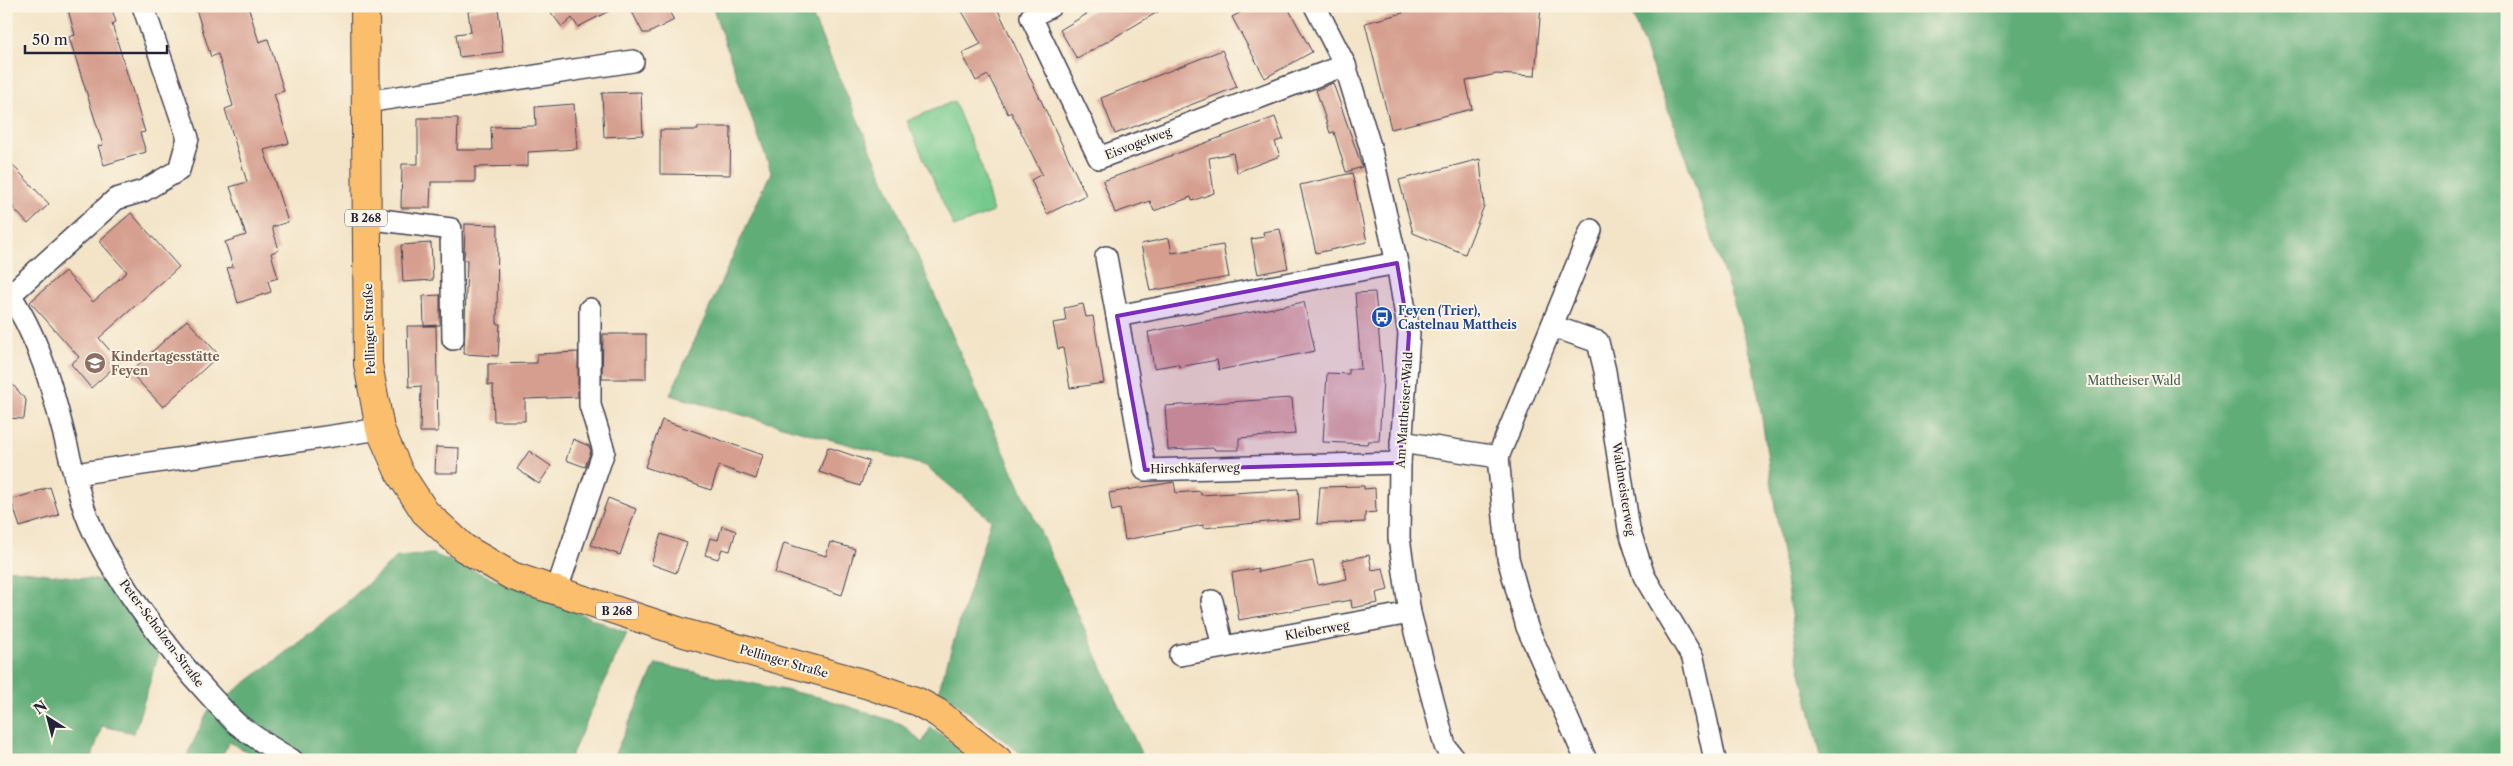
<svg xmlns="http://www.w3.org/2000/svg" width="2513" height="766" font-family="'Libre Caslon Text',serif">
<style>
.green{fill:#75c98c;stroke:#4c7664}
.forest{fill:#60ad78;stroke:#41685a}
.building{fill:#d59e8f}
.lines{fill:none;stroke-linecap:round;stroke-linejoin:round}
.minor-casing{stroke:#413f50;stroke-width:24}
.primary-casing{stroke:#413f50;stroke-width:30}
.minor{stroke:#fff;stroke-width:21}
.primary{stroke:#fabe6d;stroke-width:28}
.marked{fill:#7b2cbf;fill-opacity:0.2;stroke:#7b2cbf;stroke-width:4;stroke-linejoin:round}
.labels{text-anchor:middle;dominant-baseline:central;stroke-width:4;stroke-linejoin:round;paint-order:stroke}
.shield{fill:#fcf5e5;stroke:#63616e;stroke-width:1}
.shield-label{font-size:11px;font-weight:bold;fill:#22223b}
.street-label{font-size:12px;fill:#22223b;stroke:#fcf5e5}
.transit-label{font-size:12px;font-weight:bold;fill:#164399;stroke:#fcf5e5;text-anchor:start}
.education-label{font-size:12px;font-weight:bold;fill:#785e54;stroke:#fcf5e5;text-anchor:start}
.park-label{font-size:12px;fill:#3f5c57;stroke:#fcf5e5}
</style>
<rect width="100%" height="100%" fill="#fcf5e5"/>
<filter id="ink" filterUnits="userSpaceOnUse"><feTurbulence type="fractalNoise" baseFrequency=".02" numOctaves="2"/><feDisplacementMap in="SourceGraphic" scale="10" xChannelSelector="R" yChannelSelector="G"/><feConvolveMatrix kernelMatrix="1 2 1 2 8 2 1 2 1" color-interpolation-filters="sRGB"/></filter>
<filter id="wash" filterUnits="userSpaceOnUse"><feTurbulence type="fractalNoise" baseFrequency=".0096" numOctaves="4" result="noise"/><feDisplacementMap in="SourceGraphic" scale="20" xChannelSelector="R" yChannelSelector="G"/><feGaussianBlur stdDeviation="1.12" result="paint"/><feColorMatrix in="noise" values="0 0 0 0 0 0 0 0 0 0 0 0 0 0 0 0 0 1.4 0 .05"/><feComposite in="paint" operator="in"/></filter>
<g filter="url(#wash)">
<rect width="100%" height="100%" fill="#f3e4c8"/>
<!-- green -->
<path class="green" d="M954,101L982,168L993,212L954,227L907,121Z"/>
<!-- forest -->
<g class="forest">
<path d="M712,6H808L990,421L1144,760H1029L939,689L991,520L926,466L670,395L771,172Z"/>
<path d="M1629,6H2507V760H1822L1797,655L1754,365L1684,152Z"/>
<path d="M433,554L627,633L569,760H263L229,742L220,760H185L208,711L323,624L397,557Z"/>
<path d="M6,569L124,583L158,656L134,733L102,726L91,760H6Z"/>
<path d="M656,664L819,697L902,724L922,743L931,727L974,760H612Z"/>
</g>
<g id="blocks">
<!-- building -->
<g class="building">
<path d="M67,6H111L116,22L112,24L145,132L140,133L146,152L104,165L98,146L103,145L69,37L75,35Z"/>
<path d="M195,6H248L259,42L268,39L284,91L274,94L289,143L264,150L288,222L272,227L279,250L271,253L278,278L268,281L271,292L238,303L227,268L233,267L225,242L246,235L230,187L247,182L225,109L233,106L218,54L211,57Z"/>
<path d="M546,6H619L578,27L572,18L562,27Z"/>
<path d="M629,6H666L674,20L649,33H643Z"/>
<path d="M959,6H996L1086,195L1047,214L1031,180L1042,174L1011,112L1008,114L988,75L976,81L962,53L981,44Z"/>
<path d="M1100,6H1168L1077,59L1060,30Z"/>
<path d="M1252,6H1287L1312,52L1265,78L1232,17Z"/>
<path d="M1401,6H1541L1535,76L1496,74L1466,81L1472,109L1391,129L1365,23L1403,13Z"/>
<path d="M498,7L503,52L459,57L456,34L471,32L468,11Z"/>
<path d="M1222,50L1237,87L1115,134L1101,98Z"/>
<path d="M1333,83L1362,167L1346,172L1334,132L1330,133L1316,90Z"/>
<path d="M641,92L643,135L604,137L602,93Z"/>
<path d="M574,104L577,149L528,152V166L475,167V182H431L430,208H401L402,164H418V118H458L457,150H492L491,127L536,126L535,107Z"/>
<path d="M1275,117L1283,139L1275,142L1280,156L1237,172L1233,153L1209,158L1214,193L1192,201L1191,197L1154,211L1150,201L1115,213L1103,181Z"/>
<path d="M698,127H731L730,175L660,174V130H698Z"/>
<path d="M6,158L49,204L28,224L6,200Z"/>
<path d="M1480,159L1484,206L1465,254L1413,233L1399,180Z"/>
<path d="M1352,173L1367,242L1316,253L1300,185Z"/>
<path d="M131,213L179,267L99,338L120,362L91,388L71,364L79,357L30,302L65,271L93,302L127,272L99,241Z"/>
<path d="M465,224L498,225L497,324H500L498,356L464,354L467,260H464Z"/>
<path d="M1280,229L1288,268L1258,274L1251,239L1264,237L1263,232Z"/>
<path d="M1169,238L1172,253L1223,245L1229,277L1150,291L1141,244Z"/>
<path d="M431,243L433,280L403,282L401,245Z"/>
<path d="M1375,292L1383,380L1379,441H1368L1367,444L1323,442L1327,373L1349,374V369H1361L1355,293Z"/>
<path d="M440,295V325L424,326L423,296Z"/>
<path d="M1304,302L1315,351L1219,370L1217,360L1179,367L1178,364L1154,368L1148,332Z"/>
<path d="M1083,304L1086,317L1093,316L1104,383L1070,388L1063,348L1058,349L1053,323L1066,321L1064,308Z"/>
<path d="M187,320L219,355L163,407L130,372Z"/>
<path d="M407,326H436L438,432H420L421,386L409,387Z"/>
<path d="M603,334H646V379H602Z"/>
<path d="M578,352V397L525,399V421H494L493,385H488V364L537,363V354Z"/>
<path d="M6,377L26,400L24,419L6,418Z"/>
<path d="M1292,398L1295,434L1239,438V450H1215L1214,448L1168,450L1165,406Z"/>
<path d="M662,420L763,455L756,479L719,466L711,490L645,467Z"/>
<path d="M573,439L589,446L591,451L585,467L566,460Z"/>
<path d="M436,447L459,448L458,473H435Z"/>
<path d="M828,447L869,461L860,486L819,472Z"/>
<path d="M529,451L551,466L539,484L517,469Z"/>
<path d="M1174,482L1176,493L1200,491L1201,495L1298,489L1300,519L1203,528V525L1125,540L1120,509L1112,511L1109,493Z"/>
<path d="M1364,486V489L1375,488L1376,512L1365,513V522L1317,524L1320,487Z"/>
<path d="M50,487L59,515L20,527L11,500Z"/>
<path d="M608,498L636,509L620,555L591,545Z"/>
<path d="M722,526L736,531L730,551L722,549L718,559L705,555L710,538L718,540Z"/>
<path d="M661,534L687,543L676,573L651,564Z"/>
<path d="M830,542L855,549L842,595L775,573L784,543L826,556Z"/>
<path d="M1369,555L1372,570L1383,568L1388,590L1376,593L1378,603L1352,608L1351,600L1239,620L1232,573L1258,568V572L1313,561L1318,585L1347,579L1343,560Z"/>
</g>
</g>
</g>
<g filter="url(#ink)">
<use href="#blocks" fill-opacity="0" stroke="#413f50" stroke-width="1"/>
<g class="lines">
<!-- minor casing -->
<g class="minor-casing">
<g id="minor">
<path d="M1051,6L1031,17L1099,158L1345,65"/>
<path d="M1315,6L1345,65L1370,146L1397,263L1409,334L1400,463L1399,538L1410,613L1445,746L1455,760"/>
<path d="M366,102L633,61"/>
<path d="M366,218L451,229L453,339"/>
<path d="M1106,257L1117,316"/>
<path d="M1397,263L1117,316L1145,470L1400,463"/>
<path d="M6,289C51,353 60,429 82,502C99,562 171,654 214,700C223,709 231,720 241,727C257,739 275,750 292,760"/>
<path d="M10,295L116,199L143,191L179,170L188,138L143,6"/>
<path d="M1552,326L1598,342L1605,371L1629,529L1644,576L1693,658L1715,760"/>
<path d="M1401,442L1498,457L1508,558L1527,627L1586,760"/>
<path d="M1498,457L1591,230"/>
<path d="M75,474L380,429"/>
<path d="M556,592L604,451L590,405V309"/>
<path d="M1212,601L1223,647"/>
<path d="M1180,655L1410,613"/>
</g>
</g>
<!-- primary casing -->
<g class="primary-casing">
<path id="primary" d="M365,6L368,364L380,429L399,472L425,512L464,548L512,576L684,633L869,685L918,702L938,713L998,760"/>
</g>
<!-- minor -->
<use href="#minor" class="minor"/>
<!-- primary -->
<use href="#primary" class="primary"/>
</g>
</g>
<!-- marked area -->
<path class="marked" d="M1397,263L1409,334L1400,463L1145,470L1117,316Z"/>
<!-- icons -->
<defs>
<g id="bus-disc" transform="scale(1.125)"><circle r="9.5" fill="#1a4fb4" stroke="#fcf5e5"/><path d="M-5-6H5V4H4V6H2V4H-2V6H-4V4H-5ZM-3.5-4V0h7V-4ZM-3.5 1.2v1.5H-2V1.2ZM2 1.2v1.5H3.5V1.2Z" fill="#fff"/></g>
<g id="school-disc" transform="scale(1.125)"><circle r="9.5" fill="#8d6e63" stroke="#fcf5e5"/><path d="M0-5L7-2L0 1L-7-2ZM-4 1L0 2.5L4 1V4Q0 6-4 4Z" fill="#fff"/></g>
</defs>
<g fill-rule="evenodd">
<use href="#bus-disc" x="1382" y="317"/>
<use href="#school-disc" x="95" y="363"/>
</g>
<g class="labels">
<!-- shield labels -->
<g class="shield">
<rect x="345" y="209.5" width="42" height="17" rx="4"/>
<rect x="596" y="602.5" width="42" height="17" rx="4"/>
</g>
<g class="shield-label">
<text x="366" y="218">B 268</text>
<text x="617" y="611">B 268</text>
</g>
<!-- street labels -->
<g class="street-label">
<text transform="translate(1138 143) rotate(-21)">Eisvogelweg</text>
<text transform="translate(369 329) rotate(-92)">Pellinger Straße</text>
<text transform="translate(1404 410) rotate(-86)">Am Mattheiser Wald</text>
<text transform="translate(1195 468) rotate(-1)">Hirschkäferweg</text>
<text transform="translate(1624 489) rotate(81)">Waldmeisterweg</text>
<text transform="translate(1317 630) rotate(-10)">Kleiberweg</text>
<text transform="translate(162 633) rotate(53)">Peter-Scholzen-Straße</text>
<text transform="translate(784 661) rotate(16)">Pellinger Straße</text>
</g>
<!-- transit labels -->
<g class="transit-label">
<text x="1398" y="310">Feyen (Trier),<tspan x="1398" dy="14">Castelnau Mattheis</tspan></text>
</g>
<!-- education labels -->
<g class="education-label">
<text x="111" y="356">Kindertagesstätte<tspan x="111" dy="14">Feyen</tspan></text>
</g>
<!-- park labels -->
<g class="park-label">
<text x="2134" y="380">Mattheiser Wald</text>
</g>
</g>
<!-- margin -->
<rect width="2513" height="766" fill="none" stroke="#fcf5e5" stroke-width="25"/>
<!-- north arrow -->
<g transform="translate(48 718) rotate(324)" stroke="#fcf5e5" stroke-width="4" paint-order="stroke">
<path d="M0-4L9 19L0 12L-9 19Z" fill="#22223b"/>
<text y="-8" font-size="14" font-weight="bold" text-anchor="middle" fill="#22223b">N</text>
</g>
<!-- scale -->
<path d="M25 45v8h142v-8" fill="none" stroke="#22223b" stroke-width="2.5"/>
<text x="32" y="45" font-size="15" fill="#22223b" stroke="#fcf5e5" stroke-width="4" paint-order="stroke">50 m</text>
</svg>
